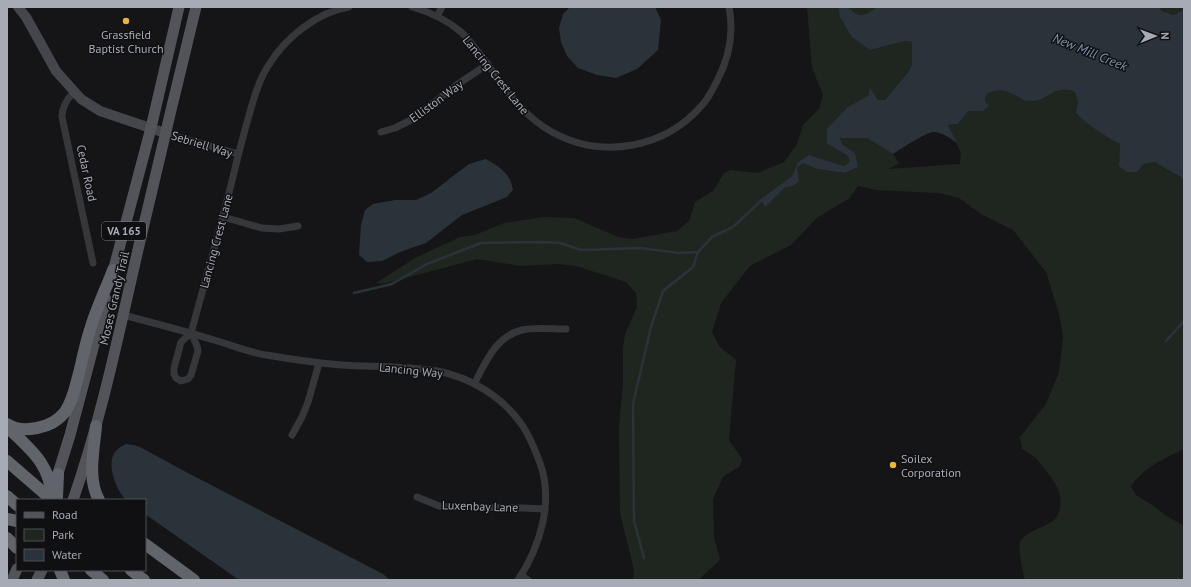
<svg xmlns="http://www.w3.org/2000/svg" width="1191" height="587" font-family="'PT Sans',sans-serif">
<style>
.green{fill:#1f2620}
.water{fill:#2b333a}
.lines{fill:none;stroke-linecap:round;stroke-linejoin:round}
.stream{stroke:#2b333a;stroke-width:2.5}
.street{stroke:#36373b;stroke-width:7}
.secondary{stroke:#44464b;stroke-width:10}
.primary{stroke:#52545a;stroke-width:11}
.highway{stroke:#62646c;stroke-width:12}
.highway-bridge{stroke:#62646c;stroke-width:12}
.poi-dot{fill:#ecb438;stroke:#101012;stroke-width:1.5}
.labels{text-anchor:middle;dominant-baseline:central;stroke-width:3;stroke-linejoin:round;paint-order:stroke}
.shield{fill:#101012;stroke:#7a7c85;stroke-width:1}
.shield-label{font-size:11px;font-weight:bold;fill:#a7abb6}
.poi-label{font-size:12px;fill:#a7abb6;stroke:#101012}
.street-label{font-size:12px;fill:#a7abb6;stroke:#101012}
.water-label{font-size:13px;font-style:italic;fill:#7f98b0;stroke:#101012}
</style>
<rect width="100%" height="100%" fill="#151517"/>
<!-- green -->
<g class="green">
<path d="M807,7H838C840,26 857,37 870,50L905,41L912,42V64L909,71L885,100H878L870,89L868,96L848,108L827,144L847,155L850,162L844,166L809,155L798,162L792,176L761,199L785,186H793L797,168L803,163L817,169L845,173L858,167L855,153L843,145L840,138H867L893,154L899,163L889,169L960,164L961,153L948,125L958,124L968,111L985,101L986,94C1001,88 1005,89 1019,97C1021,99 1024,101 1027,101C1047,104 1053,83 1075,92L1078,102L1077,113C1088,126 1104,136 1120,144L1119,165L1137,172L1144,164L1154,162L1181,177L1184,182V449C1165,458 1143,468 1131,486L1136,495L1155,507L1165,515L1184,526V580H1025C1023,572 1018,552 1020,543C1023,531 1046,528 1055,519C1062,511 1062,496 1057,487C1053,479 1040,461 1032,455C1029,453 1025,451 1022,449L1020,437L1046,404L1058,375L1060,364L1063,336L1059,314L1046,272L1013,230L981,214L959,198L939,193L876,190L858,186L850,198L818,217L791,245L750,266L721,303L712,332L719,346L736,360L729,440L742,459L740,466L723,477L713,499L714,537L720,560L698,580H633L634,570L620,513L619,426L623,383V348L625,334L637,307L636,293L626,282L576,266L558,264L521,266L477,259L383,284L376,283L415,258L460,237L475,235L504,223L544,217L574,218L618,237L632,239L677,231L689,221L695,202L713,191L724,173L730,170L758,173L784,162L797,144L803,125L819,109L823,95L812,68Z"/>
<path d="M848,7H878C863,15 861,20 848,7Z"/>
<path d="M1158,7H1184V9L1174,15L1162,11Z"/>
</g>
<!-- water -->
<g class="water">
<path d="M570,7H655L661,20L658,50L637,69L616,78L597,75L578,68L567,56L561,42L559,28L563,14Z"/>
<path d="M838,7H848C861,20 863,15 878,7H1158L1162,11L1174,15L1184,9V182L1181,177L1154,162L1144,164L1137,172H1127L1119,166L1120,144C1104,136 1089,126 1076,113L1078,102L1075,92C1053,83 1047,104 1027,101C1024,101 1021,99 1019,97C1005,90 1001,88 986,94L985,101L989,106L983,111H968L958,124L948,125L957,143C950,138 943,133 934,132C926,132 901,149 893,154L867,138H840L843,145L855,153L858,167L845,173L817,169L803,163L797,168L799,181L793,186L785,187L765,207L761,199L792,176L798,162L809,155L844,166L850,162L847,155L827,144V129L848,107L868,96L870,88L878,100H885L909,71L912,64V42L905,41L870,50L852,37L840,17Z"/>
<path d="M486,159C500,167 510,173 513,190L507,197L462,215L426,243L400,252L382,261L367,262L359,255L361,225L365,210L373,204L395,200H416L431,193L469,164Z"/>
<path d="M126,444L133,445L140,447L186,472L383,574L390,580H239L145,514V500H126C116,490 106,464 115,452C118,448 122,446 126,444Z"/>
</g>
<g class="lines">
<!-- stream -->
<g class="stream">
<path d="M354,293L392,284L427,264L481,243L541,242L560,243L581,250L640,248L679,253L698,252L712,237L733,227L764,198"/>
<path d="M1166,341L1184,321"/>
<path d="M644,558L634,521L633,404L651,327L663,291L693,267L698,252"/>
</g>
<!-- street -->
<g class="street">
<path d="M412,7C430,12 446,19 461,32C466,36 470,42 475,48C499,77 517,113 552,132C603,160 666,148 703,104C709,97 713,89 717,81C729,58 734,32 729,7"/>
<path d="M437,16L442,7"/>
<path d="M74,92C67,99 62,106 62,117L93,263"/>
<path d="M381,132L395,128L411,120L458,84L488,64"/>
<path d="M165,133L238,154"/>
<path d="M223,217L262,228L279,229L298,226"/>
<path d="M123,315C154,323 184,331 214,340C231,345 248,352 266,355C290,359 316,363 341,365C373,367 405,366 437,371C470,377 503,397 522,425C530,436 535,450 540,463C554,502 540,547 518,580"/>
<path d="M191,333C205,282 219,232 232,181C237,160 242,140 248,119C253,101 258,82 268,66C285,38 317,12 349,7"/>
<path d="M191,333L197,346L198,351L191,375L188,379L181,381L176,378L174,374V368L181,342Z"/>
<path d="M474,384C486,362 496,336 522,330C533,327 554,329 566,329"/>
<path d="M292,435L302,417L308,402L319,363"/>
<path d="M417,497L439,506L451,507L522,508L545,509"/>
<path d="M521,575L528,580"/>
</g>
<!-- secondary -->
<path class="secondary" d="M18,7L26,17L56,71L81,99L100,111L165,133"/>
<!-- primary -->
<g class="primary">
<path d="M111,279L151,128L179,7"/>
<path d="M55,483L70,435L106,299"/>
<path d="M73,500C101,420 118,337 137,254C156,172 176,89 196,7"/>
<path d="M12,580L17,569"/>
<path d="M37,580L42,570"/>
</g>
<!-- highway -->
<g class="highway">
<path d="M7,424C16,430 27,430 37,428C48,426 58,421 65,412C72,402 75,389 78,377C82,362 85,345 90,330C96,309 106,289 113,270"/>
<path d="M96,426C94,450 87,479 99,500"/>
<path d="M7,427C29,448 53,466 51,500"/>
<path d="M7,496L17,505"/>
<path d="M57,497L58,474"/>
<path d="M7,519L17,521"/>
<path d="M7,538L17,548"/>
<path d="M145,544L194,580"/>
<path d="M60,570L64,580"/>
<path d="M91,570L103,580"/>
<path d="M131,570L144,580"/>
</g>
<!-- highway-bridge -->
<path class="highway-bridge" d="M7,461L52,500"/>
</g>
<!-- markers -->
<g class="poi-dot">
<circle cx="126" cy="21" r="4"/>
<circle cx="893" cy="465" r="4"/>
</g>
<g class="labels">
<!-- shield labels -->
<rect class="shield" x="102" y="222" width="44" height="18" rx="3"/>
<g class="shield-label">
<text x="124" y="231">VA 165</text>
</g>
<!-- poi labels -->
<g class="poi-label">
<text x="126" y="34">Grassfield<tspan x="126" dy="14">Baptist Church</tspan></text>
<text x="901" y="458" text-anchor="start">Soilex<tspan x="901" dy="14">Corporation</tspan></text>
</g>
<!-- street labels -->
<g class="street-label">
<text transform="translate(496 75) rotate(51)">Lancing Crest Lane</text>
<text transform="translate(436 101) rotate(-36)">Elliston Way</text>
<text transform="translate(202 144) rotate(17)">Sebriell Way</text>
<text transform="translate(87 173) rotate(78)">Cedar Road</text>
<text transform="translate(216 241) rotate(-75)">Lancing Crest Lane</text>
<text transform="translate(114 298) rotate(-77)">Moses Grandy Trail</text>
<text transform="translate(411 370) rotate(6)">Lancing Way</text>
<text transform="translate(480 506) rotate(2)">Luxenbay Lane</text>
</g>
<!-- water labels -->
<g class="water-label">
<text transform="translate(1090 52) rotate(22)">New Mill Creek</text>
</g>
</g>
<!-- border -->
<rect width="1191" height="587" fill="none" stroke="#a7abb6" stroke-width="16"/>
<!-- legend -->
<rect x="16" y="499" width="130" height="72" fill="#101012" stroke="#4c4e54"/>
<rect x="24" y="512" width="20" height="6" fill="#52545a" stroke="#4c4e54"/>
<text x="52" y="519" font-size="12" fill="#a7abb6">Road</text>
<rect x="24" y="529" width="20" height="12" fill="#1f2620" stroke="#4c4e54"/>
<text x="52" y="539" font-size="12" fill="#a7abb6">Park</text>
<rect x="24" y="549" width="20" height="12" fill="#2b333a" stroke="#4c4e54"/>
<text x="52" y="559" font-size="12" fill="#a7abb6">Water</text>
<!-- north arrow -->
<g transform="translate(1155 36) rotate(89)" stroke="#101012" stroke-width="3" paint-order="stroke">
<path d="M0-3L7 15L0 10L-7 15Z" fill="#a7abb6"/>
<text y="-6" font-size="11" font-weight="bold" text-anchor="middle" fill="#a7abb6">N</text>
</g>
</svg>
